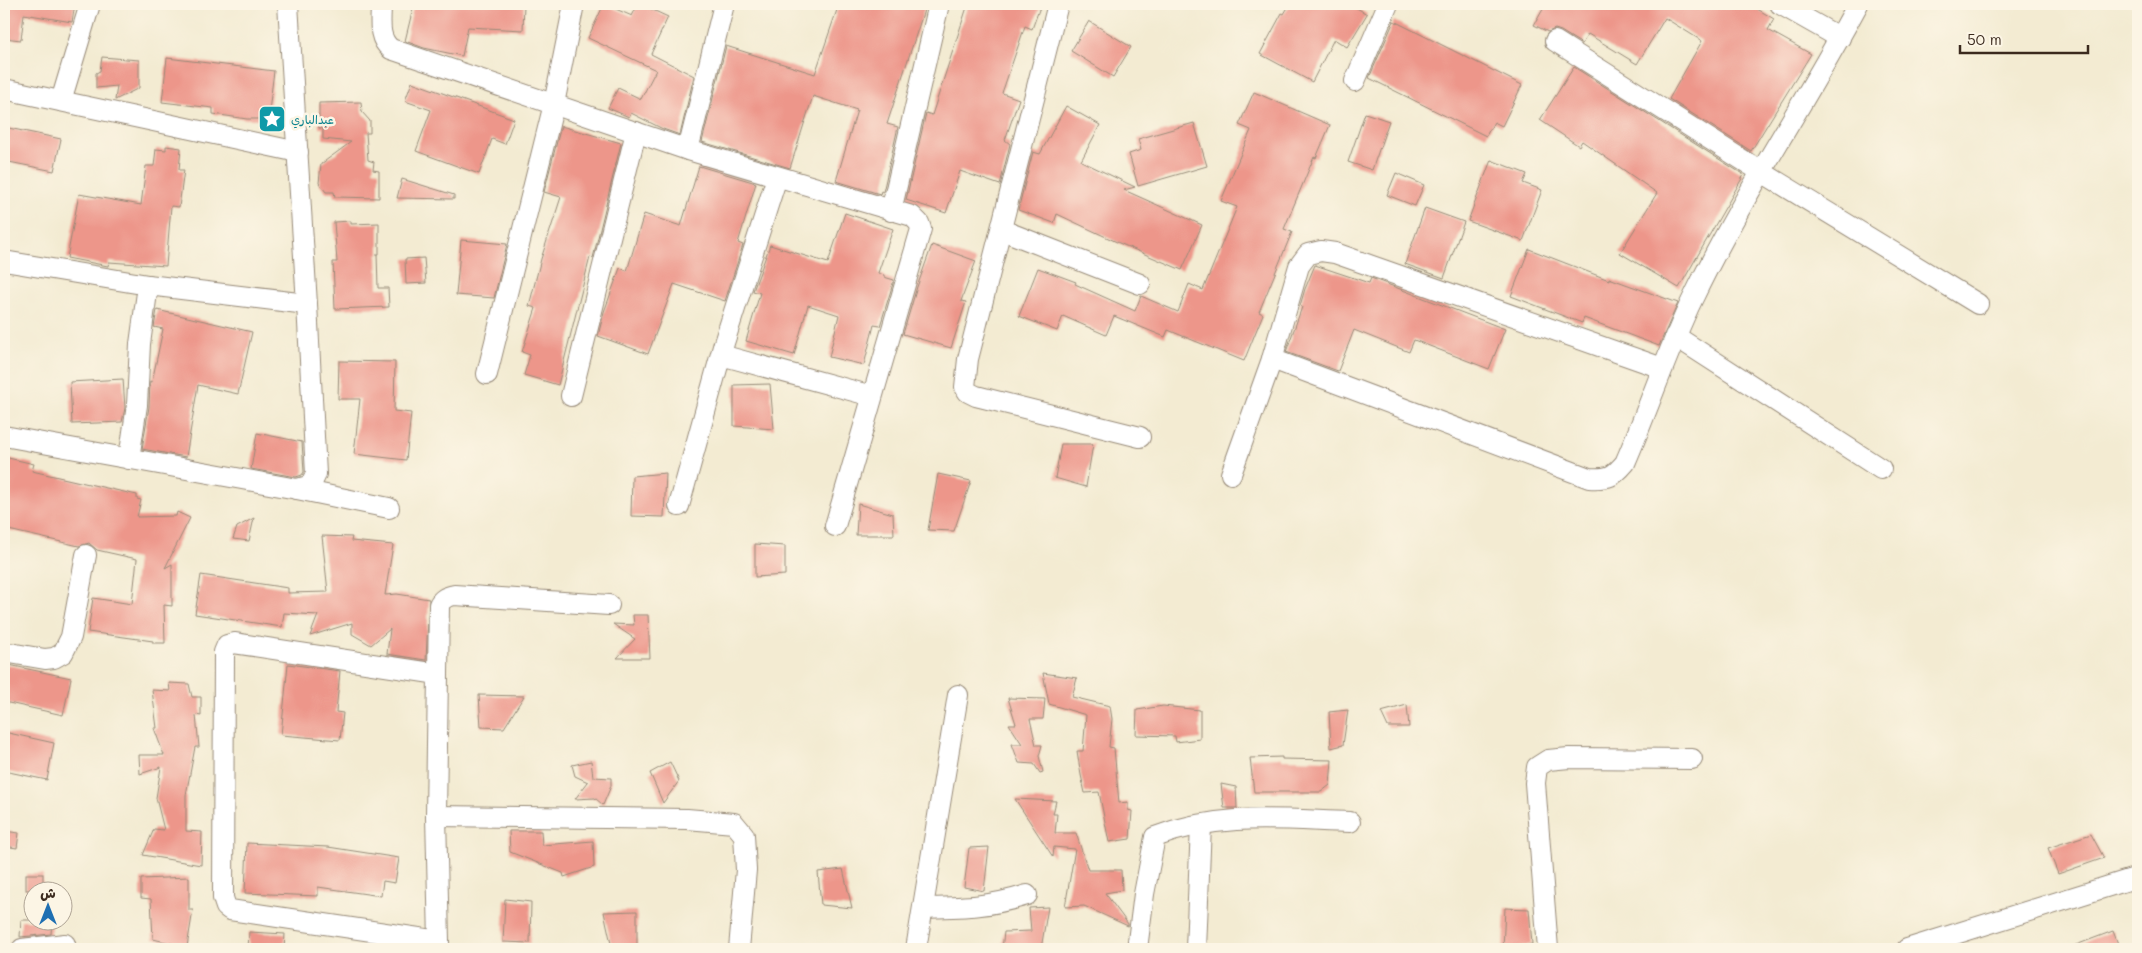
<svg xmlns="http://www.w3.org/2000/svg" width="2142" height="953" font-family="Mali,'Playpen Sans Arabic',sans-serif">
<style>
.building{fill:#ed968a}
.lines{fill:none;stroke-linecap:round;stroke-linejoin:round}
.street-casing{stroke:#978a78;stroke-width:22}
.street{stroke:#fff;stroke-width:20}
.labels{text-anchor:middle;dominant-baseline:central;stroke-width:5;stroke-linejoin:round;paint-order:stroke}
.culture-label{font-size:12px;fill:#0d838f;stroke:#fcf5e5;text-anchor:start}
</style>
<rect width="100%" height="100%" fill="#fcf5e5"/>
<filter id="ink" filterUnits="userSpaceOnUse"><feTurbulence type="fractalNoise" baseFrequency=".02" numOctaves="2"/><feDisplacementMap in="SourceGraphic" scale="10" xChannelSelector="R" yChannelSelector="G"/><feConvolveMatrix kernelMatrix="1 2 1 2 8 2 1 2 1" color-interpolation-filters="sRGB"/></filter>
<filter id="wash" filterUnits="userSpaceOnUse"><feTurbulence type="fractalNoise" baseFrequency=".0096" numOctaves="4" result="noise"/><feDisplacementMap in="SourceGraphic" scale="20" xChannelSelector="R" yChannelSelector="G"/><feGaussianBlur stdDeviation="1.12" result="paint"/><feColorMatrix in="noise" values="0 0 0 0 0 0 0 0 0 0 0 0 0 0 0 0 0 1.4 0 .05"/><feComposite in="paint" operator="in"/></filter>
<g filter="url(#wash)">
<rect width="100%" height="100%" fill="#f3ebd2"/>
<g id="blocks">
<!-- building -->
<g class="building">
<path d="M4,4H75L72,22L24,14L21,40L4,38Z"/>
<path d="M414,4H524L523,30L468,27L462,56L424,48L405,41Z"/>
<path d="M604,4L632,16L638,4H640L668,17L651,54L694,76L680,135L663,129L631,113L629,117L608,108L618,88L641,99L656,70L588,38Z"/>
<path d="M839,4H926L887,124L898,127L883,192L881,191L880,194L836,181L857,110L813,96L790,168L702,142L726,46L815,74Z"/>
<path d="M968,4H1041L1032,29L1025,26L1002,93L1019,99L1005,140L1010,144L1000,185L960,171L946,213L906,200L926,113L932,115Z"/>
<path d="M1290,4H1350L1367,14L1347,47L1334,39L1312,82L1260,54L1282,13L1284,14Z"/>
<path d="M1546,4H1749L1774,19L1768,30L1811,54L1751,151L1669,99L1702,41L1665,18L1637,64L1588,34L1582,44L1561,31L1555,29L1548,32L1534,25Z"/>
<path d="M1089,21L1131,47L1113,77L1071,51Z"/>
<path d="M1394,21L1522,85L1502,126L1494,122L1486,136L1369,78Z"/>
<path d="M102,57L139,60V88L115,100L117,86L96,88V73L100,71Z"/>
<path d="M167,58L274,71L268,119H247L213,114V108L162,102Z"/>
<path d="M1574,67L1744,175L1679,288L1620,253L1657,193L1582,141L1579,146L1540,120Z"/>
<path d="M412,82L514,119L505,144L492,139L479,174L416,151L431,110L405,101Z"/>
<path d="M1254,92L1330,125L1316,158L1314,157L1284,229L1292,232L1259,312L1263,314L1244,361L1168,330L1165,337L1114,316L1106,335L1063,316L1057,331L1019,316L1038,268L1076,282L1075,284L1135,311L1141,296L1178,312L1189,284L1203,290L1237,207L1221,201L1251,130L1239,125Z"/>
<path d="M361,102L362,112L370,121V133H366L368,160L374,162L373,170L379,171V198L335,197L334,192H326L319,183L321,164L351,142L323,139V128H319V103Z"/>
<path d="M1066,106L1100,125L1081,161L1135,187L1124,190L1202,225L1182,270L1119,243L1057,214L1054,223L1018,210L1033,152L1040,154Z"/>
<path d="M1365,113L1389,121L1372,170L1348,162Z"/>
<path d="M1194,123L1207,166L1138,186L1129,154L1141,150L1138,139Z"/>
<path d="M561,126L621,143L593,258L590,257L558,385L524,375L530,355L522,352L536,308L529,306L541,259L561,197L544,192Z"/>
<path d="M4,127L61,139L54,171L4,161Z"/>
<path d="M166,146L181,148L179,170H184L179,207L171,206L166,266L109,262L108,266L67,258L79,194L141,205L146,166H154L156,149L166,150Z"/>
<path d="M1491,160L1527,174L1523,183L1542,190L1523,241L1468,221Z"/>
<path d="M699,166L756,183L738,243L743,245L725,301L674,284L648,354L598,336L604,312L620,268L627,271L644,214L681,226Z"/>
<path d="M1396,173L1424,185L1415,206L1387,195Z"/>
<path d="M402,179L454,195V199L397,198Z"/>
<path d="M1425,208L1464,222L1444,278L1405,264Z"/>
<path d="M845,213L893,229L878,273L884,275V277L894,280L880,326L874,325L864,365L829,357L839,315L808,305L794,355L746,341L760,293L753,291L770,245L828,263Z"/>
<path d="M351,221V224L379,223V254H377L378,288H388L389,307L335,309L333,262H337L334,222Z"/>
<path d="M461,240L507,244L494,298L456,295Z"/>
<path d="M932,245L976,261L961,301L966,302L951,348L903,334L917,287Z"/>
<path d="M1529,249L1609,280V278L1678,303L1659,346L1584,318L1582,323L1511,296Z"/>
<path d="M424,258L426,283L406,284L405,259Z"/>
<path d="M1315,265L1369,283L1371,278L1505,329L1489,369L1414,340L1409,352L1354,330L1338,371L1286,352L1302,307L1300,306L1305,289Z"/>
<path d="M157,310L252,332L238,394L198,385L186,457L142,449L149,407L150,381L152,382L163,329L154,327Z"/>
<path d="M339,361L395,362L394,411L411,413L406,460L354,454L360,399H338Z"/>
<path d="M123,379L125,408L122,422L72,424L70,382Z"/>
<path d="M770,384L774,429L734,426V385Z"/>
<path d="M257,433L302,442L304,472L302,475L296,477L251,469Z"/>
<path d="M1061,444H1093L1086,487L1055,478Z"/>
<path d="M4,457L34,464L32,471L137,495V499L141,500L137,517L176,516L177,512L190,518L165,568L172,564V606L164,605L165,643H153V641L88,632L93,598L132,604L137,559L97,550L89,543L79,546L4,529Z"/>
<path d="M666,473L664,517L631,516L632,476Z"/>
<path d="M938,474L971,481L954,531L928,530Z"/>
<path d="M858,504L893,514L894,535H856Z"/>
<path d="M254,518L249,541L233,539L237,527Z"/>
<path d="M322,536L352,537L351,541L393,545L385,595L397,594L429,599L426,660L387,654L390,629L371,645L352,634V623L310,636L318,615L284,613L282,627L195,614L201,575L288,588V593L328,592Z"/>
<path d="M755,544L785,546V575L755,577Z"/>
<path d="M633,615H648L650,658H617L635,639L613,624L634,625Z"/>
<path d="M4,664L71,678L63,715L4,702Z"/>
<path d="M288,664L340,671L336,712L343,713L340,740L281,735Z"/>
<path d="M1043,673L1077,678L1072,697L1110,706L1112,719L1109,747L1114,748L1119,803L1128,802V810L1132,811L1130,839L1109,842L1099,792L1085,793L1081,775L1077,751H1083L1086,715L1049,704Z"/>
<path d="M169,683L189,684L192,697H201V716L196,715L199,747H195L186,795V831L202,832L201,865L143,855L154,829L164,830L156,798L161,767L140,774L139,755H164L154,728H157L152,690L170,691Z"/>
<path d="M479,695L524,696L504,728L481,727Z"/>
<path d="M1008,698L1045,699L1043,719H1030L1036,745H1042L1039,756L1043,772L1040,773L1034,764L1019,763L1012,744H1022L1009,724H1016Z"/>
<path d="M1407,705L1409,727H1388L1381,712Z"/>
<path d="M1163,706L1200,710V739L1176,742L1175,736L1136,735L1137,710Z"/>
<path d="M1348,710L1343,745L1331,748L1329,712Z"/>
<path d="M4,732L54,743L47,780L4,771Z"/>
<path d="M1282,757V759L1332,760L1330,785L1321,792H1254L1250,758Z"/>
<path d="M591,761L593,777L611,778V786L603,805L595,798L575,799L588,782L575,776L572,765Z"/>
<path d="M670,762L679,781L663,803L650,773Z"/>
<path d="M1221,784L1236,787L1237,808H1224Z"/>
<path d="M1015,799L1056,801L1053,814H1057L1055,833H1076L1088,870H1121L1122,890L1105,893L1128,924V926L1084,906L1065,907L1075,849L1054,847L1053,857Z"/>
<path d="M4,831L19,833L17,848L4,846Z"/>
<path d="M509,831H541L542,845L593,841L594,867L564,877L563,873L510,852Z"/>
<path d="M2091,834L2104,858L2058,874L2048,848Z"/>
<path d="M247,843L328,847L399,858L395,883L383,881L381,896L318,887V896L245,893Z"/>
<path d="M989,847L984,891L964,887L969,848Z"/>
<path d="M843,869L852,908L821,905L818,872Z"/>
<rect x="26" y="874" width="17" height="16"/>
<path d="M189,877V910H193L187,947L153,939L151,899L141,898V879Z"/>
<path d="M505,899L531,902L530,943L503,942Z"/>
<path d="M1048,907L1041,949H1033V945L1023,946L1022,949H1002L1004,932L1031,931L1029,908Z"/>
<path d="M1505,908L1529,909L1532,944L1515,949H1503Z"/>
<path d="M637,911V946L612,948L604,912Z"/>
<path d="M21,920H52L51,934L20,937Z"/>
<path d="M2113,931L2120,949H2068V948Z"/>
<path d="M249,932L285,934L284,949H248Z"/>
</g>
</g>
</g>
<g filter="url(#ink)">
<use href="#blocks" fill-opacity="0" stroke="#978a78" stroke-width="1"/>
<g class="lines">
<!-- street casing -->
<g class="street-casing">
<g id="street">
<path d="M381,4C381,20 377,38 391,49L688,150L912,216L919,223L921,229L835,526"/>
<path d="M1058,4L968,359L965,387L968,392L976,396L1140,437"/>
<path d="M1780,4L1840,38"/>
<path d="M1555,41L1760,171L1978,304"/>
<path d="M1355,81L1388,4"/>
<path d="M4,89L298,152"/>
<path d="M61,101L90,4"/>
<path d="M688,150L724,4"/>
<path d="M891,211L939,4"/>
<path d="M1002,230L1140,284"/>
<path d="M4,261L148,285L307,304"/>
<path d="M1675,336L1881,469"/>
<path d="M721,355L872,396"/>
<path d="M1272,359L1589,478C1609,479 1613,477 1625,463C1649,408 1667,351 1693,298C1742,196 1805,103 1858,4"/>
<path d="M487,374L554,104L574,4"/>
<path d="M571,396L636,132"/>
<path d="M4,436L297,489L311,485L316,474L307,304L288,4"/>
<path d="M129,459L137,405L140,344L148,285"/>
<path d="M1231,474L1272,359L1299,266L1308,254L1321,251L1335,253L1662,368"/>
<path d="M297,489L389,508"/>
<path d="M679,506L724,343L777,177"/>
<path d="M4,652L45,659L54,658L63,653L71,637L86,555"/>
<path d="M438,674L439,605C442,598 447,597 454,595L609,605"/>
<path d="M436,816L687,819L734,823L744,835L746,870L739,949"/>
<path d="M923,908C963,907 989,907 1027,895"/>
<path d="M439,941L230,910L226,907L223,898L224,652L227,645L234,643L438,674L436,816L439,941V949"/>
<path d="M22,949L65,944"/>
<path d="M916,949L958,695"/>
<path d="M1137,949L1144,894L1155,837C1220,812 1282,820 1350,822"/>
<path d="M1196,949L1201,825"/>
<path d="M1548,949L1535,783L1537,767L1548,760L1569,758L1692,759"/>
<path d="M1907,949L2138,877"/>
</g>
</g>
<!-- street -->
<use href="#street" class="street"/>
</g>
</g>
<!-- icons -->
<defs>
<g id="sight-square" transform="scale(1.4375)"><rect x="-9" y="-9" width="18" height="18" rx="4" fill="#0f9aa8" stroke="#fcf5e5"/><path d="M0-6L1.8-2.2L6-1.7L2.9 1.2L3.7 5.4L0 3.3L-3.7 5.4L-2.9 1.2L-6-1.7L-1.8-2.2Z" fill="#fff"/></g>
</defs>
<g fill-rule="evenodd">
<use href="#sight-square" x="272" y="119"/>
</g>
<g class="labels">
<!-- culture labels -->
<g class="culture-label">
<text x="291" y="119">عبدالباري</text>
</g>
</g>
<!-- margin -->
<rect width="2142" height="953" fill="none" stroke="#fcf5e5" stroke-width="20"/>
<!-- north arrow -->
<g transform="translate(48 906)"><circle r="24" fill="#fcf5e5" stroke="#afa495"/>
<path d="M0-4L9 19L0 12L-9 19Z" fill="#1f6fb2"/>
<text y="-8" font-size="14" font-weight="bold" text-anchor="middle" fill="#3b2a1e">ش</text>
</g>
<!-- scale -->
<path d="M1960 45v8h128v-8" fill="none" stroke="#3b2a1e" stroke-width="2.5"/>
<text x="1967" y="45" font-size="15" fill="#3b2a1e" stroke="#fcf5e5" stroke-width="4" paint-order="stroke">50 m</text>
</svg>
